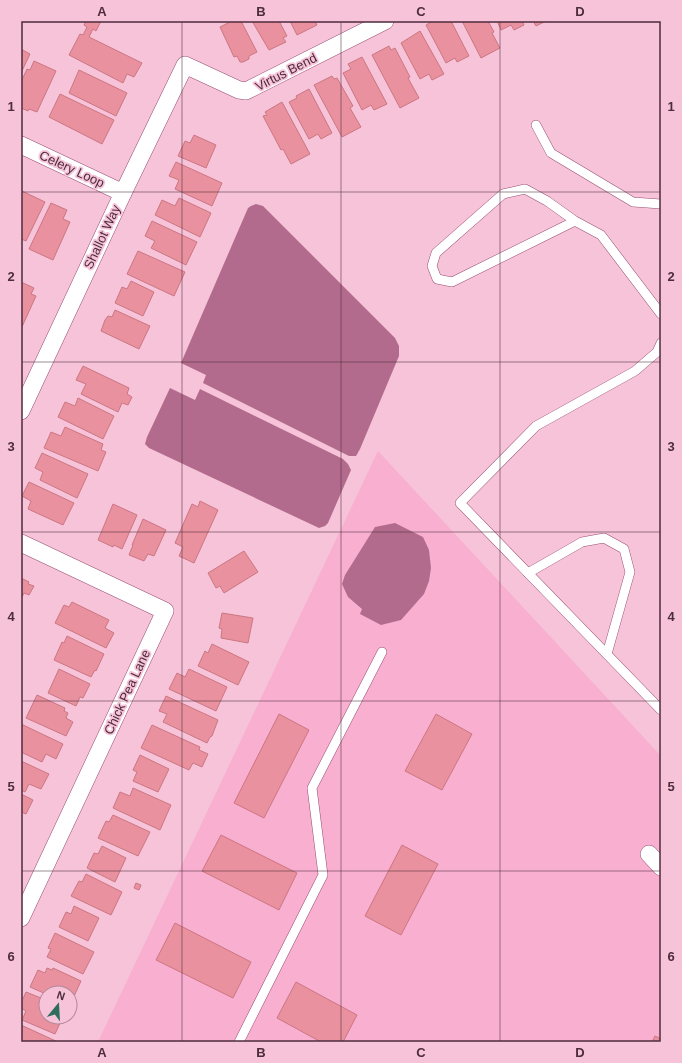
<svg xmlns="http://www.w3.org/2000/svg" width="682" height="1063" font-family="Arial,sans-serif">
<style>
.built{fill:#f8afd0}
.water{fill:#b26b8d}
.building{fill:#e9919e;stroke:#cc7683}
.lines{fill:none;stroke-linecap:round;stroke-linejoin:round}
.service-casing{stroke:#994f73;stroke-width:10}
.minor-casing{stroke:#994f73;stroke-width:18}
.service{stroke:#fff;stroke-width:9}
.minor{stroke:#fff;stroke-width:17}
.grid{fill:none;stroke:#4d2c3c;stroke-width:1;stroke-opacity:0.55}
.labels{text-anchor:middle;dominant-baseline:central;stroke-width:3.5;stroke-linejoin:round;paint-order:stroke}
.street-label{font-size:13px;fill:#4d2c3c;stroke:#f6c3d9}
.neatline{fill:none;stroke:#4d2c3c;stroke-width:1.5}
.grid-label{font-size:13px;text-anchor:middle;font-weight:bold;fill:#4d2c3c}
</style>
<rect width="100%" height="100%" fill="#f6c3d9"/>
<!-- built -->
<path class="built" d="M378,451L661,756V1042H98Z"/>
<!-- water -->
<g class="water">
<path d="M256,204L263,206L395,338L399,346V356L360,449L356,456H349L203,383L206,375L181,363L248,208L251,206Z"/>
<path d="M170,388L195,400L200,389L343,459L348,464L351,470L328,523L325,526L319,528L149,448L145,444L147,437Z"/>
<path d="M395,523L423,537L429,550L431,568L429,581L424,594L401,620L381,625L360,614L362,609L348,597L342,584L345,575L375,527Z"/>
</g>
<!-- building -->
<g class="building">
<path d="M86,21H101L96,31L93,29L89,37L142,63L134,77L127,74L123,83L69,55L80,34L83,35L87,27L84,25Z"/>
<path d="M232,21H241L257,52L249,56V59L243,62H240L237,56L234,57L220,27Z"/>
<path d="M252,21H279L287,36L283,38L286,42L269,50Z"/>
<path d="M290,21H315L317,25L297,35Z"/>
<path d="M433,21H451L469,56L457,62L455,58L446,63L426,25Z"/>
<path d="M462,21H488L494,32L492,33L500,48L481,58Z"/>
<path d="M497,21H522L524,25L514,30L511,25L501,30Z"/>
<path d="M533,21H546L536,26Z"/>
<path d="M420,31L444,74L432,80L429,74L420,79L401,43Z"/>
<path d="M389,46L391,50L395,48L410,77L408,78L419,98L400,108L372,55Z"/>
<path d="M21,49L30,54L21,73Z"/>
<path d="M362,57L387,104L374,110L371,105L362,110L343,73L351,69L348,64Z"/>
<path d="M34,61L56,71L37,112L29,109L28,111L21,108V82L27,69L30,70Z"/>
<path d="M79,70L127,93L116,116L69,93Z"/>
<path d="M332,76L334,79L337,78L353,106L350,108L361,127L342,137L314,85Z"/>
<path d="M309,89L332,133L321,139L318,134L309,139L289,102L297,98L296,96Z"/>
<path d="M60,94L114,120L102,144L49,117Z"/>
<path d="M282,102L310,154L291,164L283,149L281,150L263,116L267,115L265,112Z"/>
<path d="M194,135L216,145L206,168L178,156L185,141L190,143Z"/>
<path d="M176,162L222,183L212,206L175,189L179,180L169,176Z"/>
<path d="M22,191L45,202L26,241L21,239V194Z"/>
<path d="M179,198L211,213L200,237L155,215L162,200L175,206Z"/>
<path d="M51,203L67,210L63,219L70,222L53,260L29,249Z"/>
<path d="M152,221L197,242L186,265L151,248L155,241L145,236Z"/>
<path d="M138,251L185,272L174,296L127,274Z"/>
<path d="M131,281L154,292L143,316L115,303L122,287L127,289Z"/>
<path d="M21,282L34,288L31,294L36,296L21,329Z"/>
<path d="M115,310L150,326L139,349L101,331L105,320L108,316L112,317Z"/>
<path d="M83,366L129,388L127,394L132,397L128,405L122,403L118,412L81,394L86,384L76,380Z"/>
<path d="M78,398L114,416L103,439L58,417L65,402L75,406Z"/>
<path d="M65,427L103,444L101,450L106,452L98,471L44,448L51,432L61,436Z"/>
<path d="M42,453L88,474L77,498L40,480L43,472L35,468Z"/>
<path d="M29,482L74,503L63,525L28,509L31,501L22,496Z"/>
<path d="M200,501L218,510L194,563L179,556L183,547L175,543L192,504L198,507Z"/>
<path d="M113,504L137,515L122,549L114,545L113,547L98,540Z"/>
<path d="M143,519L166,530L154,556L148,554L144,561L129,555L133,545H132Z"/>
<path d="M244,551L258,572L224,593L220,586L216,588L208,573Z"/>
<path d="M21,578L29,582L28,584L34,586L29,595L24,593L21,599Z"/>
<path d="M72,602L109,620L105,628L114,633L106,648L55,623L64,605L69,607Z"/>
<path d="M222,613L253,618L248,643L221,638L222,629L219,628Z"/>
<path d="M67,636L104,654L96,671L95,670L91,677L54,660L62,642L64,643Z"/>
<path d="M212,644L249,662L238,685L198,666L205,651L208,653Z"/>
<path d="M59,669L90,684L83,698L80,697L76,706L48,693Z"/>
<path d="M189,669L227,687L216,711L169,689L177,673L185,677Z"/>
<path d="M37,695L65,708L64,711L68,713L66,718L73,722L66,736L26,718Z"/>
<path d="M166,696L218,720L212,736L210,737L207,743L163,722L167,714L159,711Z"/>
<path d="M279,714L309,730L264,818L234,803Z"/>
<path d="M436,714L472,734L442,790L405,771Z"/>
<path d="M21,724L63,744L56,759L46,754L42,762L21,752Z"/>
<path d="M152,725L200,747L199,750L208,754L202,767L193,763L189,770L141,748Z"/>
<path d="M140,755L169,769L158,792L133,781L137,772L133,770Z"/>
<path d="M21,761L49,774L41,789L29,784L25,792L21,790Z"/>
<path d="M133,788L171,805L160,830L113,808L120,792L130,796Z"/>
<path d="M21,794L33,800L26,814L21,812Z"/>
<path d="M113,815L150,832L138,856L98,838L106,821L109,822Z"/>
<path d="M221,835L297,873L279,910L202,871Z"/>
<path d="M402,845L438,864L401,935L365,916Z"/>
<path d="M102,846L126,858L115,882L87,868L94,853L98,854Z"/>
<path d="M86,874L122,892L111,915L71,896L79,881L82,882Z"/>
<path d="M136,883L141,885L139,890L134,888Z"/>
<path d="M74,906L99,918L88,941L59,927L66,912L71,914Z"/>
<path d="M175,923L251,962L233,998L156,960Z"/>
<path d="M55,933L94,952L83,974L47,957L51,949L48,948Z"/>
<path d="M47,968L52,970L53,968L81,981L70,1005V993L46,994L30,987L38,970L45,973Z"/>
<path d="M296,982L357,1015L343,1042H321L277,1018Z"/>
<path d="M26,992L46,1000V1017H65L64,1020L62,1019L55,1034L22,1020L26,1011L21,1008V1003Z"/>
<path d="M21,1025L58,1042H21Z"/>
<path d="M655,1036L661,1039V1042H652Z"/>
</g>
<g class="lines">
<!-- service casing -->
<g class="service-casing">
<g id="service">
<path d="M536,125L551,153L633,202L661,204"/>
<path d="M575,221L452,282L437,279L432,266L436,253L503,194L525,189L547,201L575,221L601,235L661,314"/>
<path d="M661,343L657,352L635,371L536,426L460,503L661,710"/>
<path d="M528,573L582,542L604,538L624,549L630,572L607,654"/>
<path d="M239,1042L323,875L312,788L382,652"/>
</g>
</g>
<!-- minor casing -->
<g class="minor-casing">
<g id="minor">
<path d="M21,145L123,193"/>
<path d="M21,411L123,193L185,65L239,90L246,91L385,21"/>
<path d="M21,543L165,611L21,918"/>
<path d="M649,854L661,867"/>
</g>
</g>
<!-- service -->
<use href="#service" class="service"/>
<!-- minor -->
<use href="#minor" class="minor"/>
</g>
<!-- grid -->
<path class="grid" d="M182,21V1042M341,21V1042M500,21V1042M21,192H661M21,362H661M21,532H661M21,701H661M21,871H661"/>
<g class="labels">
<!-- street labels -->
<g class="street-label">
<text transform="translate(286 72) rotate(-27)">Virtus Bend</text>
<text transform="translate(72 169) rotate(25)">Celery Loop</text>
<text transform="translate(102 237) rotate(-65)">Shallot Way</text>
<text transform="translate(127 692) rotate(-65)">Chick Pea Lane</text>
</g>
</g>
<!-- border -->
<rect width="682" height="1063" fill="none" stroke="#f6c3d9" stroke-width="44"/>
<!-- north arrow -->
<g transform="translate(58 1005) rotate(18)"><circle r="19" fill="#f6c3d9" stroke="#b2879a"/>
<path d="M0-3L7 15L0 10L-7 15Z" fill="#2e6d5a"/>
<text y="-6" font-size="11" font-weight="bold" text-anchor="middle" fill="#4d2c3c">N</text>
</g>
<rect x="22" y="22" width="638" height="1019" class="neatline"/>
<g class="grid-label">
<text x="102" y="16">A</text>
<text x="261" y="16">B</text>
<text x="421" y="16">C</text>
<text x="580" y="16">D</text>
<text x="11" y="111">1</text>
<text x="671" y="111">1</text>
<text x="11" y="281">2</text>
<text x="671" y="281">2</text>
<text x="11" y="451">3</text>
<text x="671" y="451">3</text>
<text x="11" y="621">4</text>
<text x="671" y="621">4</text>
<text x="11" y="791">5</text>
<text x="671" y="791">5</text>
<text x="11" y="961">6</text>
<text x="671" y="961">6</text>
<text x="102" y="1057">A</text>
<text x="261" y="1057">B</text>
<text x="421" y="1057">C</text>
<text x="580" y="1057">D</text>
</g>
</svg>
